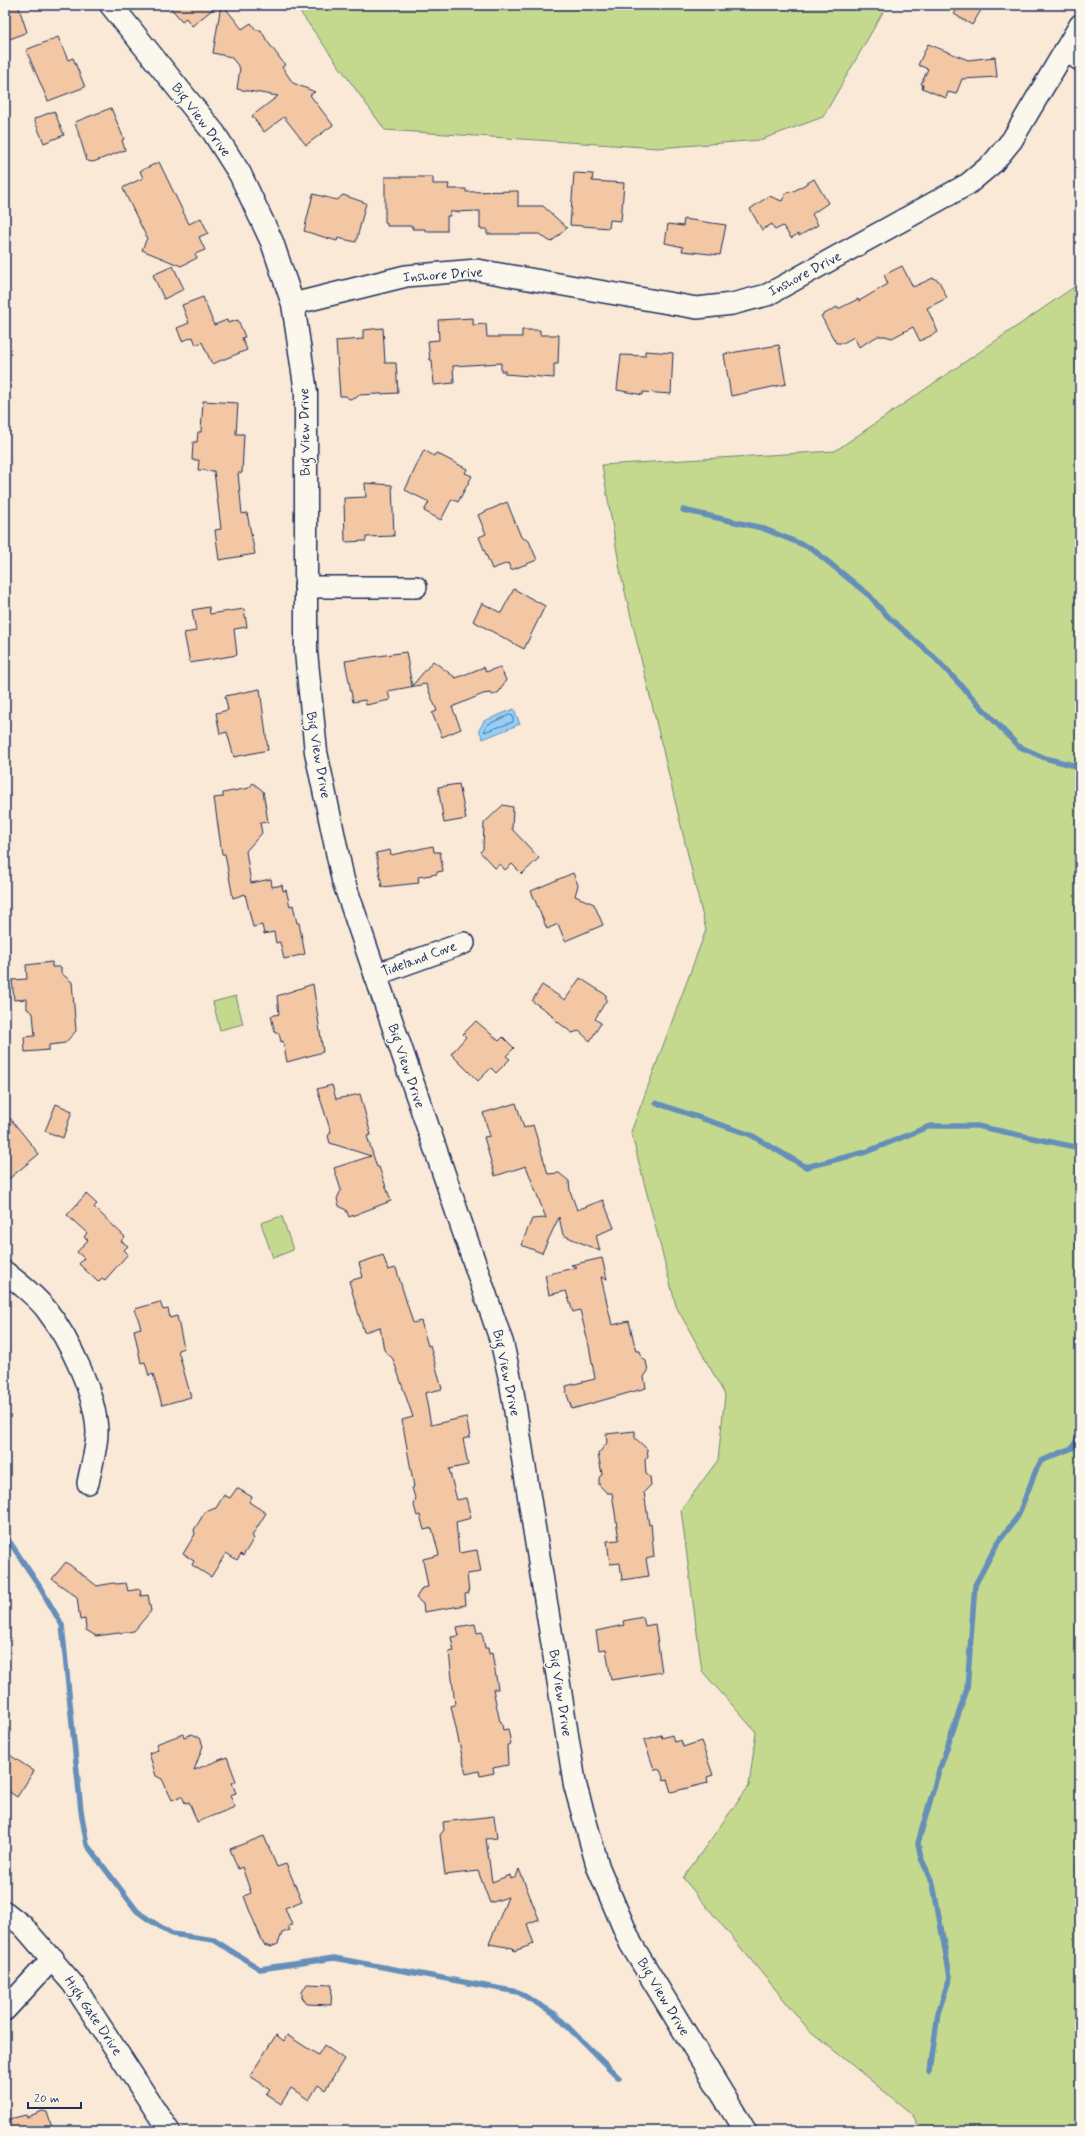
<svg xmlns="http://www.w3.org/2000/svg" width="1085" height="2136" font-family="Mynerve,sans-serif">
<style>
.green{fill:#c5d98e;stroke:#708476}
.water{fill:#96cff6;stroke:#658fb9}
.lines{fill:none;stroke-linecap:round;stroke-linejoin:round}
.shore{stroke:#4c6f9b;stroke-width:1}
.stream{stroke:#658fb9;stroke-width:5.5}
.building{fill:#f4c7a4;stroke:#1b2f5e}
.street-casing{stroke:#1b2f5e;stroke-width:24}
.secondary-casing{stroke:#1b2f5e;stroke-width:25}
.street{stroke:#fbf7ec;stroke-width:21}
.secondary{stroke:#fbf7ec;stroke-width:22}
.labels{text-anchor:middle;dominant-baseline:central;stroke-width:3;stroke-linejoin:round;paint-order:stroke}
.street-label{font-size:14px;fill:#1b2f5e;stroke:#fbf7ec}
</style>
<rect width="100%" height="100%" fill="#f9e9d6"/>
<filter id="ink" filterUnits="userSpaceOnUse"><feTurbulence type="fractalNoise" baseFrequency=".025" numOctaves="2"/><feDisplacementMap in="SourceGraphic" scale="8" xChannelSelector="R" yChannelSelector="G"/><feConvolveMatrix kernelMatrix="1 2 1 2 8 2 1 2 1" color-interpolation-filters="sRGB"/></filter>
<g filter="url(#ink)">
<!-- green -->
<g class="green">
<path d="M295,5H887L823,117L760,140L658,148L385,130Z"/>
<path d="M1080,283V2131H922L912,2114L809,2030L683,1878L749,1786L756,1732L702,1671L681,1510L718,1460L725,1395L676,1306L631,1132L706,930L621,575L602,465L835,451Z"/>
<path d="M236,996L243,1024L220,1030L213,1002Z"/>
<path d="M282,1216L293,1250L273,1258L261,1223Z"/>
</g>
<!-- water -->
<path class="water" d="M514,709L520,724L483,739L479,730L484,721Z"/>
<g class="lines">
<!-- shore -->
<path class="shore" d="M510,715L513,716V722L484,732L487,725Z"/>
<!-- stream -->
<g class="stream">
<path d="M683,510L762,528L811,548L870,596L884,613L936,659L1018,746L1045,758L1080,767"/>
<path d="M656,1103L751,1135L806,1167L866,1152L930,1126H977L1080,1148"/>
<path d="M5,1535L38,1584L62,1625L81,1811L87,1845L137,1911L148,1919L172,1934L214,1940L260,1969L334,1958L518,1992L555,2014L619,2078"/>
<path d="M930,2072L938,2013L950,1977L933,1884L921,1858L918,1843L937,1777L967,1689L975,1585L997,1544L1018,1516L1036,1470L1041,1461L1072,1448L1080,1435"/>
</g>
</g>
<!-- building -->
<g class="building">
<path d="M5,5H18L27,32L5,41Z"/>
<path d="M168,5H218L192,26L186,18L182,21Z"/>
<path d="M221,5H223L242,29L251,23L256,30H261L267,41L285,65L282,67L293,83L315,92L310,95L333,125L306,145L284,117L264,132L252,116L278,96L237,89L240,68L231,57L213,53Z"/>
<path d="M960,5H984L972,25L954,14Z"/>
<path d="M58,37L68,60L73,58L85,87L48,101L26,50Z"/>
<path d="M928,44L968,60L995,57L997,77L962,79L956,94L948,92L946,98L922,88L923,85L921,84L928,69L918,65Z"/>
<path d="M111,108L124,139L122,140L125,150L93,162L87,161L75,122Z"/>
<path d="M54,111L64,135L44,143L34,119Z"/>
<path d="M159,162L189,224L201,218L208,233L199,237L205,250L195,254L197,258L181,266L142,250L147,238L123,189L124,187L143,178L140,171Z"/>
<path d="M574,173L593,174L592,181L624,183L621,221L610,220L609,228L570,225Z"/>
<path d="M385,177H433V184H449L448,189H466V192L518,191V206H543L567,228L551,242L539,234H487V229H480V211L450,212V216H447V231H425V229H412L413,226H387V223H385Z"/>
<path d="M814,179L828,203L812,214L818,225L799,236L798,234L791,238L783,226L775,230L772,224L762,230L750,209L769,196L782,201L786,193L794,191Z"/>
<path d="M313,194L337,200L343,195L366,203L356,242L338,238L337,241L304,231Z"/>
<path d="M684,219L726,225L720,255L682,251L683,247L665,243L668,224L683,226Z"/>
<path d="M173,266L184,289L164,299L153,275Z"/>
<path d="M902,266L913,287L933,278L939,281L947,298L927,308L938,332L920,341L913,327L892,338L885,336H878L859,347L854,337L843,343H836L821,316L837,307L838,309L858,299L859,301L888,284L884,275Z"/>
<path d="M203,297L214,325L227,320L228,323L238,320L245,337L242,338L247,350L212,364L202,342L196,345L193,337L182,341L177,328L189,323L182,305Z"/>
<path d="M473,318V325L486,324L487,337H522V330H540V335H559L558,364H554V378L505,374V371H501V363L453,366L454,383L434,385L432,360H430L428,341L439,340L438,320Z"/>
<path d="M383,328L385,363H396L398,393L359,395L356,398L349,399L346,396H340L336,341L363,339V330Z"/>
<path d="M779,345L786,384L731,396L724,354Z"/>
<path d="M645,351L673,353L671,394L643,392V395L617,390L621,355L645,356Z"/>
<path d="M203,401L238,403L236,434H244L242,473H238L242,514L247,513L255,554L219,560L215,530L221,529L214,471L198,470L199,460H192L193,442H197L198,432H201Z"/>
<path d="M424,450L434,456L436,453L467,469L465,473L472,476L458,502L452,499L441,520L424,511L429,502L405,490Z"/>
<path d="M365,483L392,485L394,536L366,537V541L345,542L344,498L366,497Z"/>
<path d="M507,502L521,537L529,541L537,560L511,570L508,563L492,569L479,537L486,534L478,515Z"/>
<path d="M514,589L545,606L524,649L473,621L482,603L501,613Z"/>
<path d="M209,607L210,614L244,609L247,627L234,629L237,655L190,663L184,633L196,631L192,610Z"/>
<path d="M406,652L412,686L433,661L456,678L484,667L486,672L500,667L506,680L499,692L493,695L490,693L483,694L452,707L461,729L442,737L432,713L437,711L426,684L388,691L390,700L366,705L365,700L353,702L345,661Z"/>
<path d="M260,689L268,750L234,757L227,732L220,734L216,713L228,710L225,696Z"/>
<path d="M253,783L263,791L268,822L260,823L262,833L246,851L251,883L271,879L272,887L282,885L283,891L286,890L290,906L293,905L297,923H299L305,954L284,959L280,942L276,943L274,932L264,934L262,925L253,927L245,894L233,898L225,854H222L214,798L223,797V793L249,788Z"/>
<path d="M459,784L466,819L444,823L438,787Z"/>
<path d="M503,805L513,807L512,829L539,858L522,874L512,864L505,870L500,864L495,868L480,852L483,849L484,823Z"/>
<path d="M433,846L434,852H440L443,871L437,872V874L418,877L419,883L382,887L376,853L390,850L391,855Z"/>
<path d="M573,873L578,885L575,896L594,904L603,925L565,941L558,924L547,929L531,891Z"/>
<path d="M52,962V967H61V973L72,982L76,1031L65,1043L49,1045V1050L25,1052L24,1037L35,1036L33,1013L27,1009V999L14,1000L12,980L27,979L26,965Z"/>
<path d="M580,978L606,995V1001L595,1019L601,1023L590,1041L579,1031L572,1033L554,1019L551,1014L532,1001L542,985L565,1000Z"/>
<path d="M313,984L323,1052L287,1062L283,1041L281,1042L279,1033H275L271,1016L279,1014L277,996Z"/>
<path d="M476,1021L499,1041L503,1037L514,1048L506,1056L510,1059L496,1073L491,1068L478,1081L451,1054L466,1037L463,1034Z"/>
<path d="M332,1085L336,1099L360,1094L371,1135L367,1136L377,1167H379L391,1201L349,1217L346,1210L339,1206L337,1199L341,1190L334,1168L371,1156L330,1143L328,1136L331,1132L317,1089Z"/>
<path d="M516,1103L524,1128L533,1125L548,1174L559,1173L569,1181L570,1191L577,1210L603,1200L614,1228L596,1235L600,1251L563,1235L559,1217L542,1253L521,1245L532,1219L546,1218L526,1166L495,1176L484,1137L490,1136L483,1113Z"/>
<path d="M56,1104L72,1111L63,1138L45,1131Z"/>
<path d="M5,1112L39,1154L5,1182Z"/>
<path d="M86,1194L97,1204L94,1207L125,1237L121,1241L128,1246L124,1250L128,1254L105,1280L102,1278L98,1282L79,1264L84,1258L77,1252L88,1240L84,1237L87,1233L67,1215Z"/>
<path d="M383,1255L388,1270L396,1268L413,1323L421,1321L428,1346L430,1345L442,1389L425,1393L431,1425L466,1417L470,1437L463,1439L468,1465L449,1469L457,1500L466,1498L471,1518L456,1522L459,1553L477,1550L481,1572L467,1574L469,1593L465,1594L466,1605L424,1612L423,1604L416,1598L422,1588L428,1587L423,1559L439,1555L432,1528L424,1530L420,1515L417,1516L413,1502L416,1501L412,1488L414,1487L402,1420L413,1417L393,1359L384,1350L380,1327L364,1332L349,1281L363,1277L359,1263Z"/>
<path d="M602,1258L607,1279L601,1277L612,1325L629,1321L636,1351H640L642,1358L646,1361L648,1371L644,1377L646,1388L572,1409L566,1392L567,1391L566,1386L595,1379L589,1346L580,1310L573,1312L566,1291L549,1295L545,1275L577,1267L571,1265Z"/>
<path d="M160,1302L163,1310L168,1309L170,1318L177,1316L184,1348L178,1350L191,1397L162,1405L153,1374L149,1376L145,1362L141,1363L134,1330L141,1328L135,1309Z"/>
<path d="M635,1431V1438L647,1449L648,1456L645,1460L646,1474L650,1477L651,1485L644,1492L649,1525L651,1524L654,1557L646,1559L649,1576L622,1580L620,1563L610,1564L607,1541L619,1540L612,1493H607L599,1485V1478L602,1474L598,1454L607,1443L606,1434Z"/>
<path d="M237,1488L252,1497L249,1502L266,1513L252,1536L254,1538L243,1556L241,1554L237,1560L226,1553L211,1577L192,1565L194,1561L183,1554L195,1534L194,1530L205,1512L216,1508L224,1495L230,1498Z"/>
<path d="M66,1562L97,1586L113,1583L117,1584L126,1583L128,1591L140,1589L141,1596L148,1595L151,1611L134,1631L96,1636L86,1630L85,1619L80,1620L77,1597L52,1579Z"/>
<path d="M643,1617L645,1626L655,1624L662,1672L611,1680L606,1649L599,1650L596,1631L624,1625L623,1621Z"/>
<path d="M475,1624L477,1633L482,1632L485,1648H488L489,1654L492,1653L498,1689H493L500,1722L501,1721L503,1730L508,1729L511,1744L507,1745L508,1765L493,1768L494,1773L480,1776L479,1771L466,1774L451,1706L455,1705L449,1652L454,1651L451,1637L459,1636L457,1627Z"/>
<path d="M183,1734L184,1737L192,1734L200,1738L203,1746L194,1770L227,1757L236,1781L232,1783L236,1793L230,1795L235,1807L197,1822L189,1802L185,1803L182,1796L172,1800L162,1779L156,1776L149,1753L158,1750L156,1744Z"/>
<path d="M661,1735L662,1738L672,1735L674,1742L681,1740L683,1747L701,1741L713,1775L707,1777L708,1783L671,1792L667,1779L664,1780L660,1770L654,1769L644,1740Z"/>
<path d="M5,1752L34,1771L17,1797L5,1789Z"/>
<path d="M494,1816L497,1838L486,1839L492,1882L510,1875L511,1879L516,1877L519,1869L539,1919L527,1924L534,1944L514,1951L513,1948L489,1944L508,1897L490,1903L478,1871L445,1875L440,1835L444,1830L443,1822Z"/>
<path d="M264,1836L277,1867L286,1864L302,1901L285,1908L292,1925L288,1926L290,1930L282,1933L278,1944L271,1947L264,1945L250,1912L244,1896L251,1893L242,1867L238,1869L230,1849Z"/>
<path d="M307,1984L332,1985L331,2005L307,2004L302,1997V1992Z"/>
<path d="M276,2035L284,2041L287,2035L318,2055L324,2045L344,2059L325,2090L318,2085L309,2100L291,2088L281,2104L266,2094L270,2089L250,2076Z"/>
<path d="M42,2111L47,2112L53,2131H5V2120L26,2115L27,2117Z"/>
</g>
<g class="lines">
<!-- street casing -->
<g class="street-casing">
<g id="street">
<path d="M1065,50L1080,60"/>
<path d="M293,304L406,276L477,270L697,308L732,304L767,295L968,184L993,163L1012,140L1080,25"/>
<path d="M305,587H416"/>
<path d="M375,975L464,943"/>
<path d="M5,1272C19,1283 35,1295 46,1309C69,1339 96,1394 97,1432C97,1448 91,1467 88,1483"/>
<path d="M5,1912L23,1926L73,1984L169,2131"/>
<path d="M5,2010L53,1958"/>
</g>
</g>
<!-- secondary casing -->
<g class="secondary-casing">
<path id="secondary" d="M111,5L214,133L240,174L272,242L293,304L306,392V652L316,752L343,880L502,1343L511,1383L575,1785L598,1867L631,1944L745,2131"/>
</g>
<!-- street -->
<use href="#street" class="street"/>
<!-- secondary -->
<use href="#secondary" class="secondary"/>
</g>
</g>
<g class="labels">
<!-- street labels -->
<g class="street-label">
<text transform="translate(201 120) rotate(53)">Big View Drive</text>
<text transform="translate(805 274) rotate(-28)">Inshore Drive</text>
<text transform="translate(443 275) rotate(-4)">Inshore Drive</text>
<text transform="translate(305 432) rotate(-91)">Big View Drive</text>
<text transform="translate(318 755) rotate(80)">Big View Drive</text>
<text transform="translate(419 959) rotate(-20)">Tideland Cove</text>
<text transform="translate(406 1066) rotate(71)">Big View Drive</text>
<text transform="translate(506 1373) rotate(78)">Big View Drive</text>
<text transform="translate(560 1693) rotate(81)">Big View Drive</text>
<text transform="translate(663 1997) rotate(59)">Big View Drive</text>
<text transform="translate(93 2016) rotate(56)">High Gate Drive</text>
</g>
</g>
<!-- margin -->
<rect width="1085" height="2136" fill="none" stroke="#fbf7ec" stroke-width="20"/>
<rect x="10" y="10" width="1065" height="2116" fill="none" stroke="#1b2f5e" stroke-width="1.5" filter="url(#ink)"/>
<!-- scale -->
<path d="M28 2102v6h53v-6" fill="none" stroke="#1b2f5e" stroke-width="2"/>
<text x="34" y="2102" font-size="12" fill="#1b2f5e" stroke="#fbf7ec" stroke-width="3" paint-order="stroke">20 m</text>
</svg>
